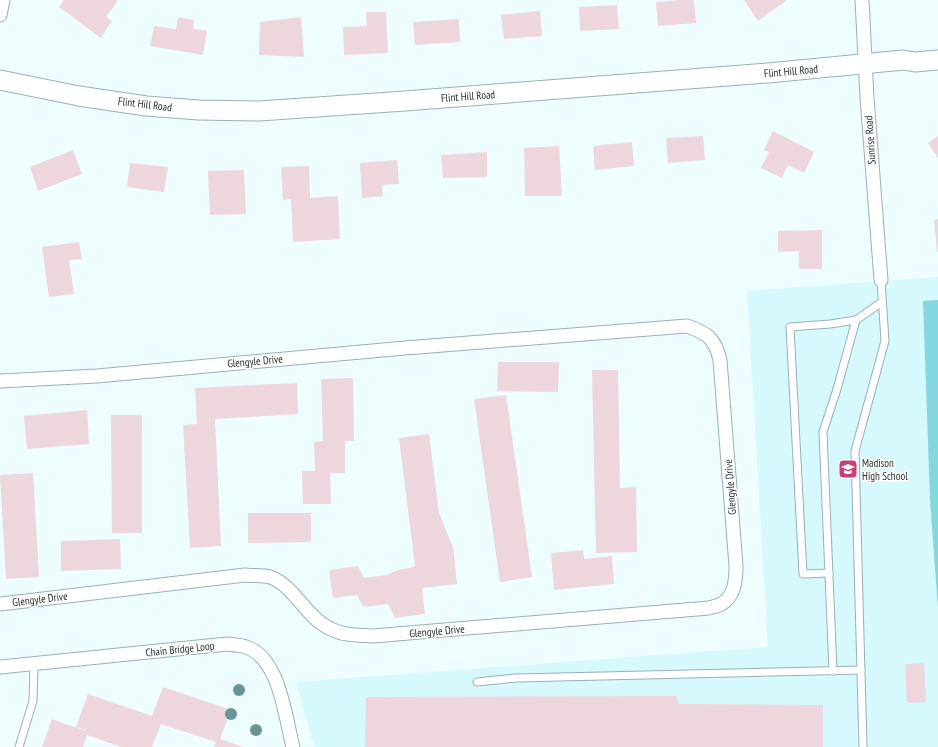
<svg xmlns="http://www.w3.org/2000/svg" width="938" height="747" font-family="'PT Sans Narrow',sans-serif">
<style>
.built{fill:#d5f9fc}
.green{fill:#85d7de}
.building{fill:#edd6dc}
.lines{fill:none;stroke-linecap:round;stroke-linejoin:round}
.lane-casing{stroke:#99b1b3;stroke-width:9}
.street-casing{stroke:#99b1b3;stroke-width:15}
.secondary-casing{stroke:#99b1b3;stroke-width:21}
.lane{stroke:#fff;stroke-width:7}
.street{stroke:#fff;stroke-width:13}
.secondary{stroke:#fff;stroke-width:19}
.tree{fill:#6b9396}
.labels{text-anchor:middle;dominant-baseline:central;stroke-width:3.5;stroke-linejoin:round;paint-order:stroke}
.street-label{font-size:11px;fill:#252f30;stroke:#fff}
.poi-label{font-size:11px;fill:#252f30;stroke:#fff;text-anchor:start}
</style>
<rect width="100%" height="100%" fill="#eefdff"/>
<!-- built -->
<path class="built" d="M938,277V747H314L296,682L768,647L747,291Z"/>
<!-- green -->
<path class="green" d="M938,300V608L930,500L923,301Z"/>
<!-- building -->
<g class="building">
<path d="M64,0H117L118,1L106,17L112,21L101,38L59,7Z"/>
<path d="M680,0H694L696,23L658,26L656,2Z"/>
<path d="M744,0H787L758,21Z"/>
<path d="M617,5L619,29L580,31L579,7Z"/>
<path d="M540,11L542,36L504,39L501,15Z"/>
<path d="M366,12H386L388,53L344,55L343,27L367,26Z"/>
<path d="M178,17L194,20L193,29L207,31L203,55L150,46L154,26L176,29Z"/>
<path d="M301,17L304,57L259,55L260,22Z"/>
<path d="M459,19L460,42L415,45L413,22Z"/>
<path d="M773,131L814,152L804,173L788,165L782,178L761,168L769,152L764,150Z"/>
<path d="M703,136L705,160L668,163L666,138Z"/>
<path d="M938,136V158L928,143Z"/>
<path d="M632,142L634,166L595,170L593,146Z"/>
<path d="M559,146L562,196H525L524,148Z"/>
<path d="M73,150L82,174L38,191L30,167Z"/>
<path d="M487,152V177L443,178L441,155Z"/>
<path d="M397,160L399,184L382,185L383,196L362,198L360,163Z"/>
<path d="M130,163L168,167L164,192L127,187Z"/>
<path d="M309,166L310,198L338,196L340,239L293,242L291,199L283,200L281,167Z"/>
<path d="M244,170L246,214L210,215L208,171Z"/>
<path d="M938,219V252H937L934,220Z"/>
<path d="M822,230V269H799V251L778,252V231Z"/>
<path d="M79,242L82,259L69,260L74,294L49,297L42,247Z"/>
<path d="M498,362H559L558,392L497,391Z"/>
<path d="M592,370H618L620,488L636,487L637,552L596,553Z"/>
<path d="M353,378L354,441H345V473H330L331,504H303L302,471H315L314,442L323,441L321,379Z"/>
<path d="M297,383L298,414L215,419L221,546L190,548L183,425L197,424L195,388Z"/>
<path d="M506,395L532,577L500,582L474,399Z"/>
<path d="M87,410L89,444L27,449L24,416Z"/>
<path d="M111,415H142V533H112Z"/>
<path d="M429,434L439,513L453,547L457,584L422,588L425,614L395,618L388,604L363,607L357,595L333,598L329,570L358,566L364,578L387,575L398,570L410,568L415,566L399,438Z"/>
<path d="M33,473L39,577L6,579L0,475Z"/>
<path d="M248,513H311V542L248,543Z"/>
<path d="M120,539L121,569L61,571V541Z"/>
<path d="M583,550L584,559L612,556L614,584L554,590L551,553Z"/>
<path d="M924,663L926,702L907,703L905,664Z"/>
<path d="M163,687L231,710L220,739L243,747H214L216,742L161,724L152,747H121L87,735L83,747H42L52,719L86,731V730L76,727L88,694L152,716Z"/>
<path d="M677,696L678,704L823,705V747H365L366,697Z"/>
</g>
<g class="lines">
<!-- lane casing -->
<g class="lane-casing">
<g id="lane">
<path d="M829,573L803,574L790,327L830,324L856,320L882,302"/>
<path d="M833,671L823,432L837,389L856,320"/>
<path d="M477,682L516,678L861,670"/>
<path d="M19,747L33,701L34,664"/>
<path d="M863,747L855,451L885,341L881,280"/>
</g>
</g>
<!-- street casing -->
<g class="street-casing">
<g id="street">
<path d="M862,0L867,98L881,280"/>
<path d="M0,15L3,0"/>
<path d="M0,381L97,376L405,348L687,326C707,333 715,338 720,360L736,566C736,579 735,597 721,604C718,606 712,607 709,608L373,636C359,635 344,636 331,629C305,617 295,586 270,577C263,575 253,576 245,575L0,604"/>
<path d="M0,667L227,644C233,645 240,645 246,647C280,658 285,717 293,747"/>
</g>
</g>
<!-- secondary casing -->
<g class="secondary-casing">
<path id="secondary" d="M0,80L79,96L146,106L199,110L259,111L405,101L768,73L903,60L915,62L938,60"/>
</g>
<!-- lane -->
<use href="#lane" class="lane"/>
<!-- street -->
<use href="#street" class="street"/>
<!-- secondary -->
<use href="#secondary" class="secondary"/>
</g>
<!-- trees -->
<g class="tree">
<circle cx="239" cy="690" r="6"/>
<circle cx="231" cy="714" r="6"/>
<circle cx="256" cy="730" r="6"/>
</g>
<!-- icons -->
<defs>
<g id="school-square" transform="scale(1)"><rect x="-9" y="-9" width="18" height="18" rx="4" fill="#c83e75" stroke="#fff"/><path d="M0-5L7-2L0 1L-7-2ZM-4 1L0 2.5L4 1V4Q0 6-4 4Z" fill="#fff"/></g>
</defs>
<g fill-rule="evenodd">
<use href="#school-square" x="848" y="469"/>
</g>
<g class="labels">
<!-- street labels -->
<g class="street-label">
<text transform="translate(791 71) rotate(-5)">Flint Hill Road</text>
<text transform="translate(468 96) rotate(-4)">Flint Hill Road</text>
<text transform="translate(145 104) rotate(7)">Flint Hill Road</text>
<text transform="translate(870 140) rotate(-94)">Sunrise Road</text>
<text transform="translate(255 361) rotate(-5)">Glengyle Drive</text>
<text transform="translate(730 487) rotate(-94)">Glengyle Drive</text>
<text transform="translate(40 599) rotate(-7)">Glengyle Drive</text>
<text transform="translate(437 631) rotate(-5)">Glengyle Drive</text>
<text transform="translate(180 649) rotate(-6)">Chain Bridge Loop</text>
</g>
<!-- poi labels -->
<g class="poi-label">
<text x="862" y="463">Madison<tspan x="862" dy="13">High School</tspan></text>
</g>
</g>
</svg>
